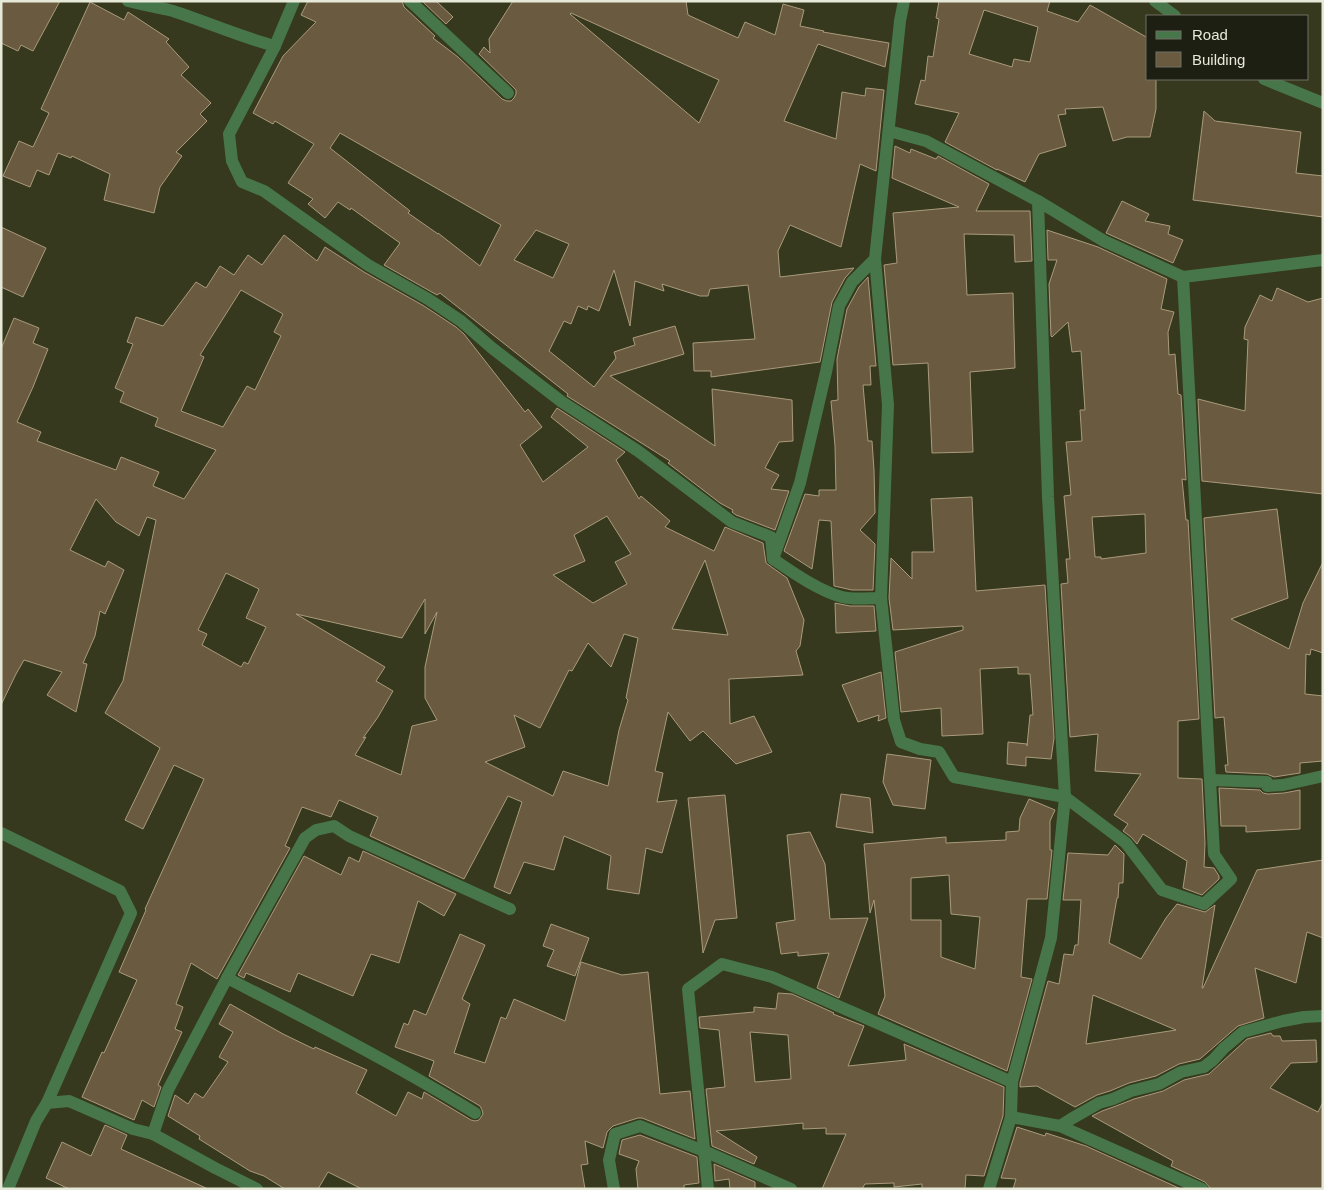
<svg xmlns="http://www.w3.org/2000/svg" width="1324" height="1190" font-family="Arial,sans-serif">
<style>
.building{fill:#6a5b40;stroke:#aa9a7d;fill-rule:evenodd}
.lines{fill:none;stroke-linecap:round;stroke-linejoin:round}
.minor{stroke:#47764b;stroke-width:12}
</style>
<rect width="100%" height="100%" fill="#36391d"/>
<!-- building -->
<g class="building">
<path d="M1,1H60L33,51L21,45L18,51L1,43Z"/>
<path d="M308,1H402L404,7L435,36L433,38L458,57L502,99L507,101H511L514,98L516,94V90L479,54L484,47L490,53L489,39L513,1H686L688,15L738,38L745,22L775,35L783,4L804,10L800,26L824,31L823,32L889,43L885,67L818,44L784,121L836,139L842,92L865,96L866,88L884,90L876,171L860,164L841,247L790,225L778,251L780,277L854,268L845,278L832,302L820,362L711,377V371H694L693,343L755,339L748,285L710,289L708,296H700L662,284L664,291L635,281L630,326L614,270L599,311L588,306L587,310L578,306L571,324L564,321L549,351L594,387L616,358L614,352L635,345L633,338L675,326L684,354L610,376L715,446L712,389L792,400L793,441L779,442L765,468L779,475L771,489L789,491L775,530L736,515L732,512L733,510L720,503L668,463L670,461L567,396L568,394L440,293L437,295L384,265L400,243L351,208L350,210L338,202L325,218L308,204L313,199L288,183L314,144L275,121L273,124L253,113L283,56L316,22L301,15ZM571,13L719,80L699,123L570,14ZM340,133L501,225L480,266L438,233V234L408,213L410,211L330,148ZM536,230L569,244L553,278L514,260Z"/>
<path d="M422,1H436L453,17L446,24Z"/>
<path d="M939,1H1050L1047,11L1078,22L1090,5L1148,38V79H1156V109L1150,137H1127L1113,141L1103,107L1065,109L1066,114L1058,115L1066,146L1039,154L1025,182L997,169V170L945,142L959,113L915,104L921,80L925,81L928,56L933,57L939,19L936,18ZM984,10L1038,27L1030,62L1014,59L1012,67L969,54Z"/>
<path d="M90,2L124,20L128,12L169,39L166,42L189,67L181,75L211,103L200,114L207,121L176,152L182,156L160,187L154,213L104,200L110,174L72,156L71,158L58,153L49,175L37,170L30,187L3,176L19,141L33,147L49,113L41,109Z"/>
<path d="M1204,111L1215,121L1301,132L1296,173L1323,176V217L1193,200Z"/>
<path d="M895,146L910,153L911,149L936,159L938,156L989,184L976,211H1030L1032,261L1015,262L1014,235L964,234L967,295L1013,293L1015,368L970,372L973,452L932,453L928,363L893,365L884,265L897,263L893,213L959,207L892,178Z"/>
<path d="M1122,201L1149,214L1145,221L1170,226L1168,234L1183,240L1173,263L1106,233Z"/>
<path d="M1,227L46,248L23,297L1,287Z"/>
<path d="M1047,230L1098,247L1167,279L1161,309L1174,312L1168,332L1169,355L1175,354L1178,394L1181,395L1186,480L1182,479L1186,520H1188L1199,719L1178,721V778L1202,779L1205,843L1204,867L1214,868L1219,876V879L1202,895L1183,888L1187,861L1143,834L1137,844L1131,837L1123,831L1128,824L1114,815L1141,774L1095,771L1098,734L1070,737L1061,584L1068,583L1066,559H1070L1064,496L1071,495L1066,442L1082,441L1080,410H1085L1081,351L1072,352L1068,322L1052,337L1051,336L1049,284L1057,260H1048ZM1145,514L1146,553L1101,559V557H1095L1092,517Z"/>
<path d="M284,235L317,261L325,247L364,272L424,306L456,327L464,334L525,412L528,409L542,427L520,445L543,482L588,447L551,417L557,408L625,452L616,460L639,499L641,496L670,521L665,527L714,551L725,527L763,543L766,563L787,578L804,620L800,646L796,651L803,675L729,679L730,724L754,716L772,752L736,764L703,731L690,741L668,712L655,771L663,773L657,802L677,800L662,853L646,848L639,894L607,889L611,856L564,836L554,870L524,862L510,894L494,887L522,802L508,796L464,879L370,836L378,817L339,800L331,817L302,807L285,846L290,848L217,979L191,963L176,1004L183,1007L175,1029L182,1032L158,1085L161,1087L154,1107L142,1100L134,1120L82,1097L102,1052L104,1053L137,980L119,972L146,910L145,909L204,779L174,765L143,829L125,820L160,748L105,713L123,681L156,520L147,517L139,536L116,522L96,499L70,550L105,567L108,561L124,570L105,614L100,611L95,636L83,663L87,664L76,712L47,695L62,672L24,660L16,674L1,705V349L14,318L39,328L33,343L48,349L33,387L17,422L41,432L37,441L116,470L121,457L159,472L153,486L184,499L216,450L155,426L158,418L120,402L124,392L115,388L133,344L127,342L136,317L163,326L196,282L206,288L220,266L234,275L248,255L262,265ZM241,290L283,314L274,332L281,336L255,390L247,386L223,427L181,411L204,357L200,355ZM607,516L631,554L615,562L627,584L593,603L553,575L585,561L574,535ZM705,560L728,635L672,629ZM226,573L259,589L246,618L266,627L248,664L244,662L241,667L202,645L207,634L198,630ZM425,599V634L437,612L425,667V698L437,720L412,726L401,775L355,755L366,737L363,738L378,717L393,691L376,681L385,667L296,614L402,638ZM624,634L638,638L626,698L628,700L619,730L608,786L563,771L553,796L485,762L525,747L514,715L540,728L569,670L572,671L588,643L611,667Z"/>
<path d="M868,277L876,366H870L871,385H863L868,441H872L874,470L875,513L860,530L875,544L873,590H852L834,586L831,521L819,520L812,569L784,551L805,494L819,496V490H836L835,446L831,401L838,400L837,359L847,309L859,287Z"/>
<path d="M1277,288L1308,302L1323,298V494L1202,481L1198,399L1245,411L1248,340L1244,339L1245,327L1260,295L1272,301Z"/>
<path d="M972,497L976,591L1045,585L1054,738L1051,759L1026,757V766L1007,764L1008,742L1027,744V746L1030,715H1033L1030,674H1018V667L980,669L983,734L942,736L941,708L901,712L895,652L963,630V626L893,630L889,598L891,558L912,579V552H934L931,499Z"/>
<path d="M1277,509L1288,598L1231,619L1289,649L1303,603L1323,562V653L1311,649L1310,655L1306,654L1305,694L1323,696V761L1300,763V773L1274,777L1267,774L1226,772L1225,765H1228L1224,717L1215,718L1204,518Z"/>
<path d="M835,603L850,606H874L876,631L836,633Z"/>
<path d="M881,672L886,718L878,721L879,715L858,722L842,685Z"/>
<path d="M887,754L931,760L925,809L893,805L883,782Z"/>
<path d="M1219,788L1260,790L1263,793L1268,794L1284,793L1300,790V829L1246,832V826H1221Z"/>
<path d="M841,794L870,798L873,833L836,827Z"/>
<path d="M725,795L737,918L715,920L703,953L688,798Z"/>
<path d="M1029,799L1055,810L1050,821V850H1052L1047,899H1027L1021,977L1032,979L1007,1071L878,1014L885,996L874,900L870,913L864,844L946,837V843L1006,840V832L1019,831L1020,818ZM949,875L951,914L980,917L975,969L941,957V920H911V878Z"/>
<path d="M810,832L825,864L830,919L868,918L839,998L817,988L829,953L798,956V952L781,954L776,923L795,920L787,835Z"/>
<path d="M1115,845L1124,854L1123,883H1119L1118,898H1117L1109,943L1141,959L1166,918L1177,904L1205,912L1215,905L1202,988H1203L1257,870L1323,860V938L1307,932L1296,983L1255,968L1264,1018L1238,1026L1200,1059L1179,1064L1156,1076L1129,1083L1110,1091L1097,1095L1075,1107L1037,1086L1020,1087V1083L1048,981L1059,984L1064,954L1073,955L1075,945H1078L1081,900H1063L1068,853L1108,855ZM1093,995L1176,1030L1086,1044Z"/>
<path d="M363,851L456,894L444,916L418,901L399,963L371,954L353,996L298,973L290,992L246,973L244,978L238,975L304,856L341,875L349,857L359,862Z"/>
<path d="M551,924L589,938L575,976L547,966L554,950L543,946Z"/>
<path d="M460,934L485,945L462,999L470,1004L454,1053L485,1063L501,1017L506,1019L514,999L565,1021L581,962L622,975L648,972L660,1094L690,1091L695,1139L642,1118H638L613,1126L607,1132L603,1148L585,1141L588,1164L581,1165L585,1189H362L328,1172L318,1189H285L264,1176L250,1171L199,1139L200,1136L168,1116L175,1095L188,1104L195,1093L203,1098L228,1062L219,1057L233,1032L219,1024L230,1004L283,1034L314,1049L315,1047L367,1070L356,1093L396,1116L408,1092L422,1099L424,1092L471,1120L475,1121L479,1120L483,1114L482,1110L480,1106L429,1076L434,1061L395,1047L404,1023L408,1025L414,1010L426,1015Z"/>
<path d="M778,993L792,994L834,1013L833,1014L864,1026L848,1066L906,1060L904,1044L1004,1087L1003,1116L984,1176L966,1175L965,1189H922V1184L894,1187V1183L865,1184L862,1189H822L846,1134H826V1128L803,1129V1123L716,1131L757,1157L754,1164L712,1146L706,1089L725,1087L719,1030L700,1028L699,1017L754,1012V1007L776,1009ZM750,1032L788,1035L791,1079L755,1082Z"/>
<path d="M1271,1033L1273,1036H1280L1282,1041L1316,1040L1317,1062L1291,1063L1270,1088L1318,1112L1323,1102V1189H1211L1205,1182L1171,1166L1173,1161L1092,1116L1102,1111L1116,1106L1134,1099L1163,1091L1184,1080L1209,1074L1247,1039Z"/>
<path d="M105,1125L127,1135L121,1149L208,1189H69L46,1178L62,1142L91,1156Z"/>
<path d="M1017,1127L1045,1136L1046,1133L1086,1146L1181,1189H1013L1016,1179L1001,1178Z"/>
<path d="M640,1135L697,1157L699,1183L684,1185V1189H638L636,1169L639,1161L619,1154L622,1140Z"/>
<path d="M714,1164L755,1182V1189H730L729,1179L715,1181Z"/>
</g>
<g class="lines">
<!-- minor -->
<g class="minor">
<path d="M128,1C143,5 158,7 173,11C207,22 240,37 275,46L294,1"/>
<path d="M410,1L508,93"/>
<path d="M1155,1L1175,16"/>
<path d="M275,46L229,134L232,161L242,182L264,191L368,265L428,299L461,321L492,348L562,402L638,451L732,522L771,537L773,559"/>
<path d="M1264,79L1323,103"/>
<path d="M889,131L926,141L1038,201L1104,241L1183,277L1323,260"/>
<path d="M875,259L888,405L881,598L894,720L901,742L920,749L939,752L954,777L1065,797L1126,843L1162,890L1204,904L1231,879L1214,854L1183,277"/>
<path d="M881,598C869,598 853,600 842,597C819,591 792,572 773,559L800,483L826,372L839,306L852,282L875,259L900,21L904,1"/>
<path d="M1211,780L1267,782V786L1283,785L1323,776"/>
<path d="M1,833L120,891L131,913L47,1103"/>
<path d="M227,978C311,1021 395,1064 475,1113"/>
<path d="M1011,1117L1060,1126L1202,1189"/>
<path d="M1060,1126L1071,1119L1099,1103L1113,1099L1131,1091L1159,1084L1181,1072L1204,1067L1213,1060L1224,1048L1243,1032L1283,1021L1304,1017L1323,1016"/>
<path d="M153,1134L168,1090L227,978L305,838L316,830L334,826L349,836L510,909"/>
<path d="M8,1189L36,1121L47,1103L69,1101L133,1129L153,1134L215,1168L257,1189"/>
<path d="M614,1189L609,1160L615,1134L640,1126L704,1151L791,1189"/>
<path d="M708,1189L688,989L722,964L772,977L1012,1082"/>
<path d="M989,1189L1011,1117L1012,1082L1051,938L1065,797L1048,497L1038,201"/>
</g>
</g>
<!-- border -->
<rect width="1324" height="1190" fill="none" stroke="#e7e9d8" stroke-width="5"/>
<!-- legend -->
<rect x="1146" y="15" width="162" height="65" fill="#1e1f13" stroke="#6e7062"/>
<rect x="1156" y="31" width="25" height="8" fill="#47764b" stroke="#6e7062"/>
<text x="1192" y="40" font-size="15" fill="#e7e9d8">Road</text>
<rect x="1156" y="52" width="25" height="15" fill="#6a5b40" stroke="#6e7062"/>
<text x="1192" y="65" font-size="15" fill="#e7e9d8">Building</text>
</svg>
